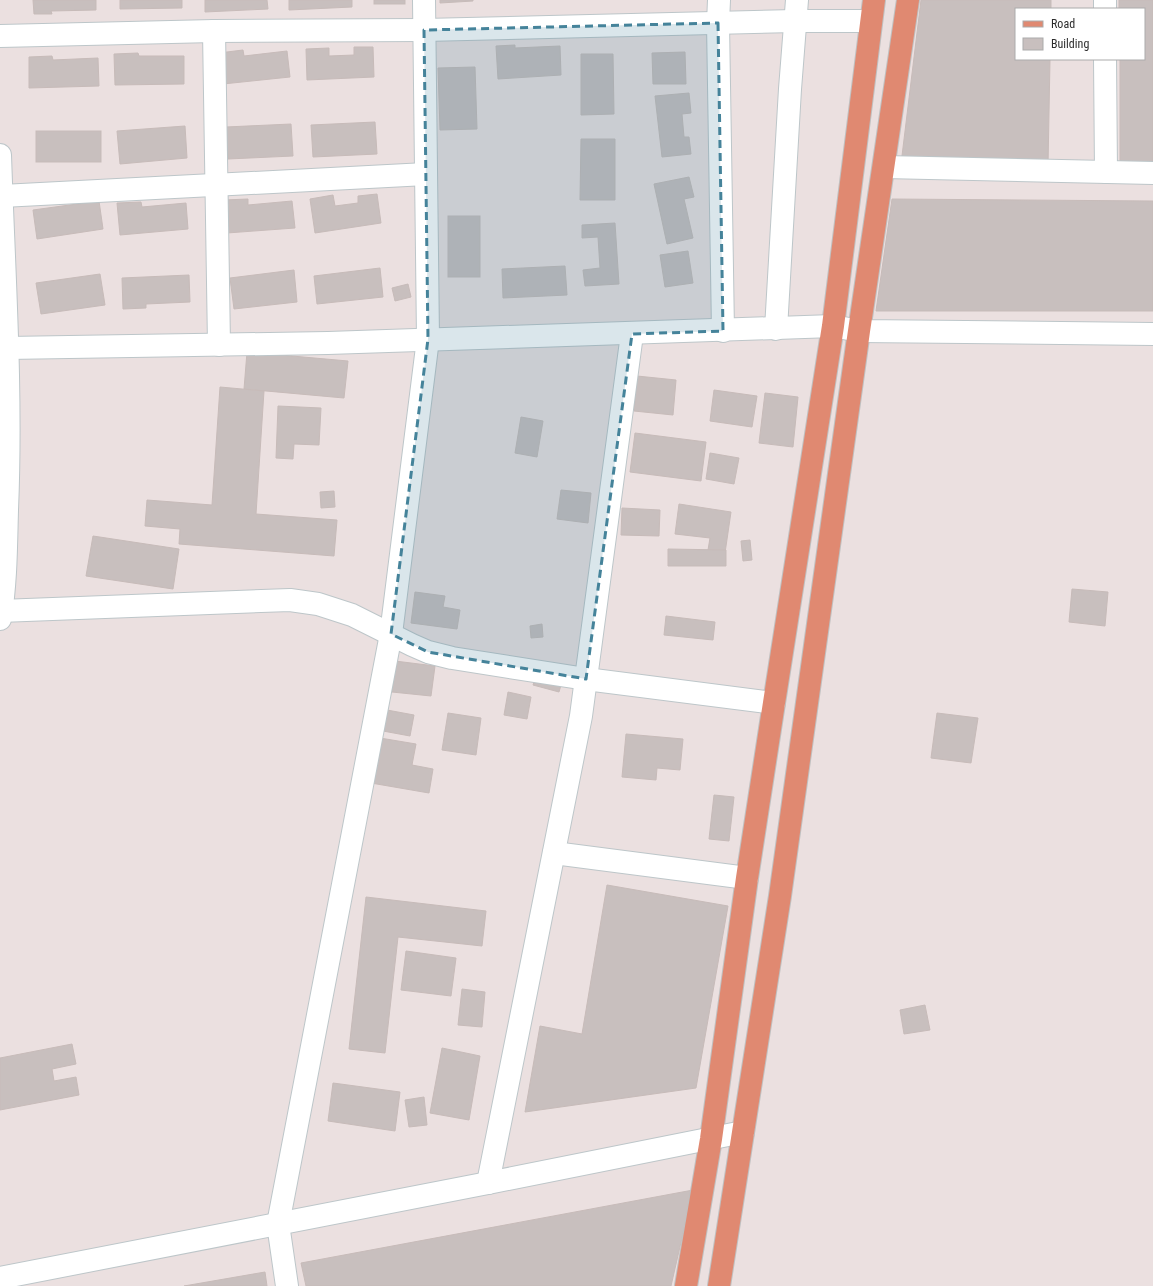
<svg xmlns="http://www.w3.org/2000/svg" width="1153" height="1286" font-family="'Roboto Condensed',sans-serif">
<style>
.building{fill:#c8bfbe;stroke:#c7bbb9}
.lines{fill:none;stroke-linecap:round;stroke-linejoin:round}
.minor-casing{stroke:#bdc6c9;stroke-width:24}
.major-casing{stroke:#c0c0c0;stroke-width:24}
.minor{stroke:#fff;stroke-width:22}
.major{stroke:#e08971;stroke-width:22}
.marked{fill:#45839a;fill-opacity:0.2;stroke:#45839a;stroke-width:3;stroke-dasharray:8 5;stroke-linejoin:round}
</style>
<rect width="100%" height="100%" fill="#ebe0e0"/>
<!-- building -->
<g class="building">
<path d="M33,0H96V10L51,11L52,14H34Z"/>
<path d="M120,0H182V8L120,9Z"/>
<path d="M205,0H267L268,9L205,12Z"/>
<path d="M289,0H352V7L289,10Z"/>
<rect x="374" y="0" width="31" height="4"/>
<path d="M440,0H473V1L440,3Z"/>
<path d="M921,0H1051V9H1016V59H1050L1048,166L901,164Z"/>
<path d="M1119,0H1153V162H1120V59H1144V9H1119Z"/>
<path d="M515,45V48L560,46L561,75L498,79L496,46Z"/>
<path d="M354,47H373L374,77L307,80L306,49L329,48V56L354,55Z"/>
<path d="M243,50L244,56L287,51L290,77L223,84L219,53Z"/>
<path d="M685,52L686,84H653L652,53Z"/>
<path d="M138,53L139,56H184V84L115,85L114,54Z"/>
<path d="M581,54H613L614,114L581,115Z"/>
<path d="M52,56L53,60L98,58L99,86L29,88V57Z"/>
<path d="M475,67L477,129L440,130L438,68Z"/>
<path d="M689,93L691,113L682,114L684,137H689L691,154L662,157L655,96Z"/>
<path d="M375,122L377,154L313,157L311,125Z"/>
<path d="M291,124L293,156L228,159L226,127Z"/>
<path d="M185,126L187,158L120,164L117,131Z"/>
<rect x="36" y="131" width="65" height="31"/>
<path d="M581,139H615V200H580Z"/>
<path d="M689,177L694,197L684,199L693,238L667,244L654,184Z"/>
<path d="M377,194L381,223L315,233L310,199L333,195L335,206L358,203V196Z"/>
<path d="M248,199V205L292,201L295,228L227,233L224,200Z"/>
<path d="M892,199L1153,201V311H876Z"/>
<path d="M99,201L103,229L37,239L33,210Z"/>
<path d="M141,202L142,207L186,203L188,229L120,235L117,203Z"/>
<rect x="448" y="216" width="32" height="61"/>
<path d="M615,223L619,284L585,286L583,270L600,268L598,237L582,238V225Z"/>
<path d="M688,251L693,283L665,287L660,255Z"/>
<path d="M565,266L567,295L503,298L502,269Z"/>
<path d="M380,268L383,297L317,304L314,276Z"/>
<path d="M294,270L297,302L234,309L230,278Z"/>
<path d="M100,274L105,305L41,314L36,283Z"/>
<path d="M189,275L190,302L146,304V308L123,309L122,278Z"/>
<path d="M408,284L411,297L395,301L392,288Z"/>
<path d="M247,352L348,361L344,398L244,389Z"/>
<path d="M637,376L676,380L673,415L634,411Z"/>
<path d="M220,387L264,391L256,514L337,520L334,556L179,544L180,529L145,526L147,500L212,505Z"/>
<path d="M714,390L757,396L752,427L710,421Z"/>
<path d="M765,393L798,397L793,447L759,443Z"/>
<path d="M278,406L321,408L319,445L294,444L293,459L276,458Z"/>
<path d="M521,417L543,421L537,457L515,453Z"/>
<path d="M635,433L706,442L701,481L630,472Z"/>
<path d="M710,453L739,458L734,484L706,479Z"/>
<path d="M561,490L591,493L588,523L557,519Z"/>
<path d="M334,491L335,507L321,508L320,492Z"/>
<path d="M679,504L731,512L725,553L708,550L710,538L675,534Z"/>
<path d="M622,508L660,510L659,536L621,535Z"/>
<path d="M93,536L179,549L173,589L86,576Z"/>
<path d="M750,540L752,560L743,561L741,541Z"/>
<path d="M668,549L726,550V566H668Z"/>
<path d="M1072,589L1108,592L1105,626L1069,622Z"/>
<path d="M415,592L445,596L443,607L460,610L457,629L411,623Z"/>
<path d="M666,616L715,622L713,640L664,635Z"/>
<path d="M542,624L543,637L531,638L530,626Z"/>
<path d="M395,661L435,666L431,696L392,692Z"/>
<path d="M538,671L563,678L559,692L533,685Z"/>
<path d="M508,692L531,697L527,719L504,715Z"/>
<path d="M387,710L414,715L410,736L383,731Z"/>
<path d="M448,713L481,718L476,755L442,750Z"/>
<path d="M937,713L978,718L971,763L931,758Z"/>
<path d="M626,734L683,739L680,770L657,768L656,780L622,777Z"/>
<path d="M380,738L416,744L412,765L433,769L429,793L371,783Z"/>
<path d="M714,795L734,797L729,841L709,839Z"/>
<path d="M607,885L728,906L696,1088L525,1112L540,1026L582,1034Z"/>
<path d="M366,897L486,911L482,946L398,937L385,1053L349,1049Z"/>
<path d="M406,951L456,958L451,996L401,990Z"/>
<path d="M462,989L485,992L482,1027L458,1025Z"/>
<path d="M925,1005L930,1030L904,1034L900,1010Z"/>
<path d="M72,1044L76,1064L52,1069L54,1081L76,1077L79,1095L0,1110V1058Z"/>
<path d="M442,1048L480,1056L469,1120L430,1113Z"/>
<path d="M333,1083L400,1092L395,1131L328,1121Z"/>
<path d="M424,1097L427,1125L409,1127L405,1100Z"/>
<path d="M693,1190L671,1286H306L301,1263Z"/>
<path d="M265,1272L267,1286H184Z"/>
</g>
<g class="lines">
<!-- minor casing -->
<g class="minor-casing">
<g id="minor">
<path d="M719,0L718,23L723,331"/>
<path d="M1105,0V9"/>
<path d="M214,31L219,345"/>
<path d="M0,36L214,31L424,30L795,21H871"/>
<path d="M1105,59L1106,172"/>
<path d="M0,155C4,273 12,392 7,510C6,546 6,584 0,619"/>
<path d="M884,167L1153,173"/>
<path d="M2,196L426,174"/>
<path d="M776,329L790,89L797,0"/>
<path d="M7,348L328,343L833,326L859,331L1153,334"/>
<path d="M0,611L290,600L318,604L352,615L412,645L428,652L452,658L586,679L774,703"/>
<path d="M554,853L747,878"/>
<path d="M488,1183L581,716L632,334"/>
<path d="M0,1278L488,1183L743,1132"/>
<path d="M287,1286L278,1224L391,634L428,339L424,0"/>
</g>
</g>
<!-- major casing -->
<g class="major-casing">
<g id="major">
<path d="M686,1286L711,1139L747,878L774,703L833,326L874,0"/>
<path d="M719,1286L780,896L859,331L908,0"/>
</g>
</g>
<!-- minor -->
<use href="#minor" class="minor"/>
<!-- major -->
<use href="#major" class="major"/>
</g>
<!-- marked area -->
<path class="marked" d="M718,23L723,331L632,334L586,679L428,652L391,634L428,339L424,30Z"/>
<!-- legend -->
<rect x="1015" y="8" width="130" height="52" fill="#ffffff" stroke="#ababab"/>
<rect x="1023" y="21" width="20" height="6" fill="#e08971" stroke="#ababab"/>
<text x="1051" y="28" font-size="12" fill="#2c2c2c">Road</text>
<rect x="1023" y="38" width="20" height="12" fill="#c8bfbe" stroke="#ababab"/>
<text x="1051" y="48" font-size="12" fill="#2c2c2c">Building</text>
</svg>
